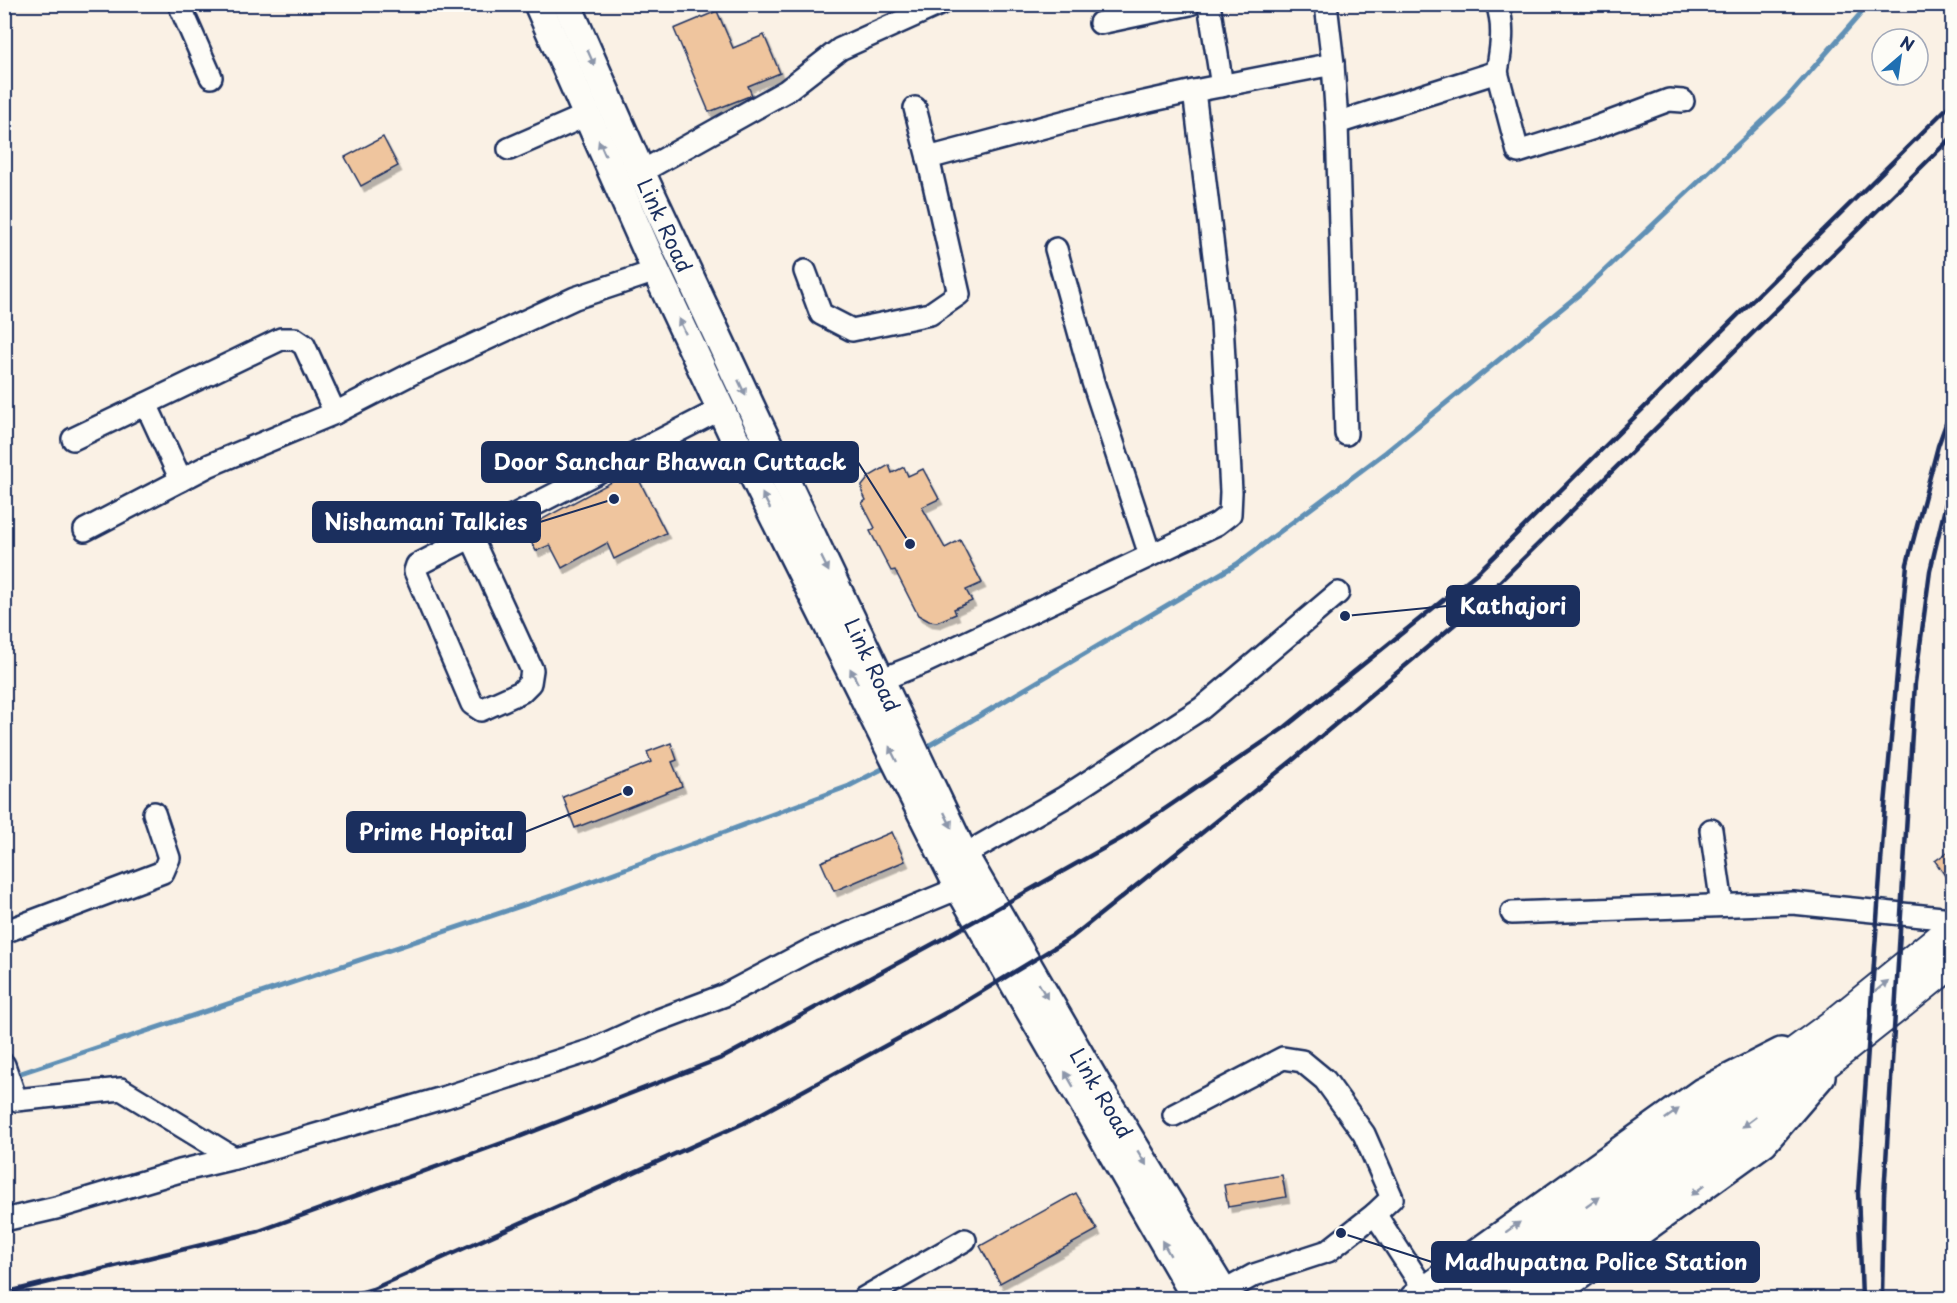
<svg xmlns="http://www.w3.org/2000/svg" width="1957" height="1303" font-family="'Playpen Sans',sans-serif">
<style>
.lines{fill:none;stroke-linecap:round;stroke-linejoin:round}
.stream{stroke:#6090b5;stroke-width:5}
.building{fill:#efc59e;stroke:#1b2f5e;stroke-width:1.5;filter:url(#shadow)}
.minor-casing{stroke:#1b2f5e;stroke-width:26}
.major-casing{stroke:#1b2f5e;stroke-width:32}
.highway-casing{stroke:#1b2f5e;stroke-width:36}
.minor{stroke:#fdfcf7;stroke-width:21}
.major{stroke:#fdfcf7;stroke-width:27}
.highway{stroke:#fdfcf7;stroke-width:32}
.rail{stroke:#1b2f5e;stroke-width:4.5}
.oneway{fill:#8c96aa}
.labels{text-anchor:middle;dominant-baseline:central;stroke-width:6;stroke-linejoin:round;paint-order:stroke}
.street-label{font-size:21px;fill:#1b2f5e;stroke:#fdfcf7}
.leader{fill:none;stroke:#1b2f5e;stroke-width:2}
.callout-dot{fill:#1b2f5e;stroke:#fdfcf7;stroke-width:2}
.callout{fill:#1b2f5e;stroke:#1b2f5e;stroke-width:2}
.callout-label{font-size:22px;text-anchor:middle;font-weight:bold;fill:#fff}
</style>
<defs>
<filter id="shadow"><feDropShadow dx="3.5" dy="5.5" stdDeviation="0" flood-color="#0004"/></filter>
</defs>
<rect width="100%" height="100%" fill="#faf1e5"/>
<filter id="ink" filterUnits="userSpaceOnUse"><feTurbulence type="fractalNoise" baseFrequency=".0167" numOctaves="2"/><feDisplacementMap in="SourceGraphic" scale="12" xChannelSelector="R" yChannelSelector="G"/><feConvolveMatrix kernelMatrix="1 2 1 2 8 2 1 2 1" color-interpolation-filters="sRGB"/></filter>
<g filter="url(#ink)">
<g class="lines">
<!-- stream -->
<g class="stream">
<path d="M923,749L1237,564L1386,452L1582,292L1787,98L1869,4"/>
<path d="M12,1076L557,894L849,786L890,765"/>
</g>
</g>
<!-- building -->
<g class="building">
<path d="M717,11L733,48L764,35L780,73L748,86L752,95L709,112L674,29Z"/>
<path d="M383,137L398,166L361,186L345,157Z"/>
<path d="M889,465L892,473L904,467L908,476L923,469L939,499L922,507L945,548L960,540L982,583L966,590L972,601L954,609L956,614L937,622L929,621L918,615L895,570L891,571L870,531L875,528L862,503L866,500L862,492V486L870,476Z"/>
<path d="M634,470L666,533L614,559L607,543L562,568L550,545L536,551L524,529Z"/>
<path d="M671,743L677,760L672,762L682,786L575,828L563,797L651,762L647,752Z"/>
<path d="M892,832L905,861L834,891L821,862Z"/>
<path d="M1952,849V883L1951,884L1935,861Z"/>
<path d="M1282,1175L1286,1197L1228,1207L1224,1185Z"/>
<path d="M1076,1193L1097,1230L1000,1283L980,1246Z"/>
</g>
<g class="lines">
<!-- minor casing -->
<g class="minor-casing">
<g id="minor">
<path d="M179,4L211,77"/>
<path d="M1209,4L1222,86"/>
<path d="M1326,4L1333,64"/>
<path d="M1100,23L1190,4"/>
<path d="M1497,72C1501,50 1505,26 1497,4"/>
<path d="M915,108L928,158L1104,111L1194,91"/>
<path d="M1337,123L1497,72L1518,152L1594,128L1669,100L1683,101"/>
<path d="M509,149L587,115"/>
<path d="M641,172L786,91L840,49L940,4"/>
<path d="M1056,249L1093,382L1150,555"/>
<path d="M805,271L821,314L852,330L930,314L959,294L928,158"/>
<path d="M146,404L181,480"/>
<path d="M73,439L281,339H295L304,345L335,413"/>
<path d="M85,530L210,465L335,413L413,373L575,298L656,271"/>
<path d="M471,537L532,670L530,683L521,692L481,710L472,704L415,571L417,565L721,409"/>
<path d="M880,680L923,663L1217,524L1230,514L1231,492L1222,322L1194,91L1333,64L1337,123L1346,434"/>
<path d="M1711,830L1722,905"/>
<path d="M964,855L1065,797L1202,708L1338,593"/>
<path d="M1512,913L1793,903L1952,919"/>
<path d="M4,932L163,872L169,858L154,813"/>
<path d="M4,1065L16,1100L121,1089L234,1158"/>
<path d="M1174,1115L1283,1058L1302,1061L1325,1080L1364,1134L1392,1198L1375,1214"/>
<path d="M4,1220L56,1208L180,1171L247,1155L336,1129L446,1097L592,1050L656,1021L725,995L812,949L959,888"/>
<path d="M1223,1292L1254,1275L1328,1251L1375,1214L1425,1291"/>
<path d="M864,1298L965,1240"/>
</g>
</g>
<!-- major casing -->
<g class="major-casing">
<g id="major">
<path d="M538,4L656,271L732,433L959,888L1196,1298"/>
<path id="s1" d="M567,4L641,172L771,450L964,855L1099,1088L1227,1298"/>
<path d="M1414,1298L1702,1092L1781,1052"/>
<path d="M1548,1298L1764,1142L1821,1076"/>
</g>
</g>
<!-- highway casing -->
<g class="highway-casing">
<g id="highway">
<path d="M1461,1298L1837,1023L1952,930"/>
<path d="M1508,1298C1660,1191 1808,1078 1952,961"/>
</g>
</g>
<!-- minor -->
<use href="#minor" class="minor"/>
<!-- major -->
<use href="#major" class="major"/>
<!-- highway -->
<use href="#highway" class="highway"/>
<!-- rail -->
<g class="rail">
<path d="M4,1293L259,1231L519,1137L724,1057L944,938L1122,838L1284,728L1478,572L1952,103"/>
<path d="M342,1298L373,1289L744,1123L958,1006L1072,937L1294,759L1467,614L1952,137"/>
<path d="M1862,1298L1858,1192L1885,805L1907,564L1938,446L1952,407"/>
<path d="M1882,1298L1884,1195L1915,683L1930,571L1952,478"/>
</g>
</g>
<!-- one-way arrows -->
<defs><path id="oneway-solid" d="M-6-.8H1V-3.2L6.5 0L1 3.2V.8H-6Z" transform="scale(1.5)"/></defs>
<g class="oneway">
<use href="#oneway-solid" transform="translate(591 58) rotate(66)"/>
<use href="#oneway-solid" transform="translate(602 148) rotate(-114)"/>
<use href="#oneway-solid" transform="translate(682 326) rotate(-115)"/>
<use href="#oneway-solid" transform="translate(742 388) rotate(65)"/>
<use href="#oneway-solid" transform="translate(766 501) rotate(-117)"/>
<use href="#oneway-solid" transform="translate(825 564) rotate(64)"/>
<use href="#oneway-solid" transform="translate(854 676) rotate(-117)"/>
<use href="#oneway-solid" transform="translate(893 754) rotate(-116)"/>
<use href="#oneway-solid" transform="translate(948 820) rotate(64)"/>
<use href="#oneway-solid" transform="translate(1882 986) rotate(-39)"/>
<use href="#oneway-solid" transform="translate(1043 991) rotate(60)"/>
<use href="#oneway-solid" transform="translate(1069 1079) rotate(-120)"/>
<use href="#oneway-solid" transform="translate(1672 1114) rotate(-36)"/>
<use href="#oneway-solid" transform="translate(1749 1122) rotate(143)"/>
<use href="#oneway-solid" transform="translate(1142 1158) rotate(59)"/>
<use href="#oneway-solid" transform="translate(1698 1190) rotate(144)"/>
<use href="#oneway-solid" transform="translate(1593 1202) rotate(-36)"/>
<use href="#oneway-solid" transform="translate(1513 1227) rotate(-35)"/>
<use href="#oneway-solid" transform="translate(1166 1248) rotate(-120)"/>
</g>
</g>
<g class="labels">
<!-- street labels -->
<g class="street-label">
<text stroke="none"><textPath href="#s1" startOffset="242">Link Road</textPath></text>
<text stroke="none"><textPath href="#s1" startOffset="728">Link Road</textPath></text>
<text stroke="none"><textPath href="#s1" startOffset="1214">Link Road</textPath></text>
</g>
</g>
<!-- callouts -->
<path class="leader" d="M910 544L858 462M614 499L540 522M1345 616L1447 606M628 791L525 832M1341 1233L1432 1262"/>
<g class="callout-dot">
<circle cx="910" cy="544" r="6"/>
<circle cx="614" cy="499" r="6"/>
<circle cx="1345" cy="616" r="6"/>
<circle cx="628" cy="791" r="6"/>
<circle cx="1341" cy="1233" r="6"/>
</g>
<g class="callout">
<rect x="482" y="442" width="376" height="40" rx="6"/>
<rect x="313" y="502" width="227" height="40" rx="6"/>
<rect x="1447" y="586" width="132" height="40" rx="6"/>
<rect x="347" y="812" width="178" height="40" rx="6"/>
<rect x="1432" y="1242" width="327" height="40" rx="6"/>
</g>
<g class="callout-label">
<text x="670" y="470">Door Sanchar Bhawan Cuttack</text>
<text x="426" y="530">Nishamani Talkies</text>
<text x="1513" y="614">Kathajori</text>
<text x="436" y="840">Prime Hopital</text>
<text x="1596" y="1270">Madhupatna Police Station</text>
</g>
<!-- margin -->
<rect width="1957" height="1303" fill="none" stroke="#fdfcf7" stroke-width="24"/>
<rect x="12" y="12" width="1933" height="1279" fill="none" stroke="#1b2f5e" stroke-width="2" filter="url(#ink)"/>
<!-- north arrow -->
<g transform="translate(1900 57) rotate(29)"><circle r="28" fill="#fdfcf7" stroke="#a3aaba" stroke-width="1.5"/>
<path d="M0-4.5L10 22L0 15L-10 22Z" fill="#1f6fb2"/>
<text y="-9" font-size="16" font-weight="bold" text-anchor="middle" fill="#1b2f5e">N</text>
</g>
</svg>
